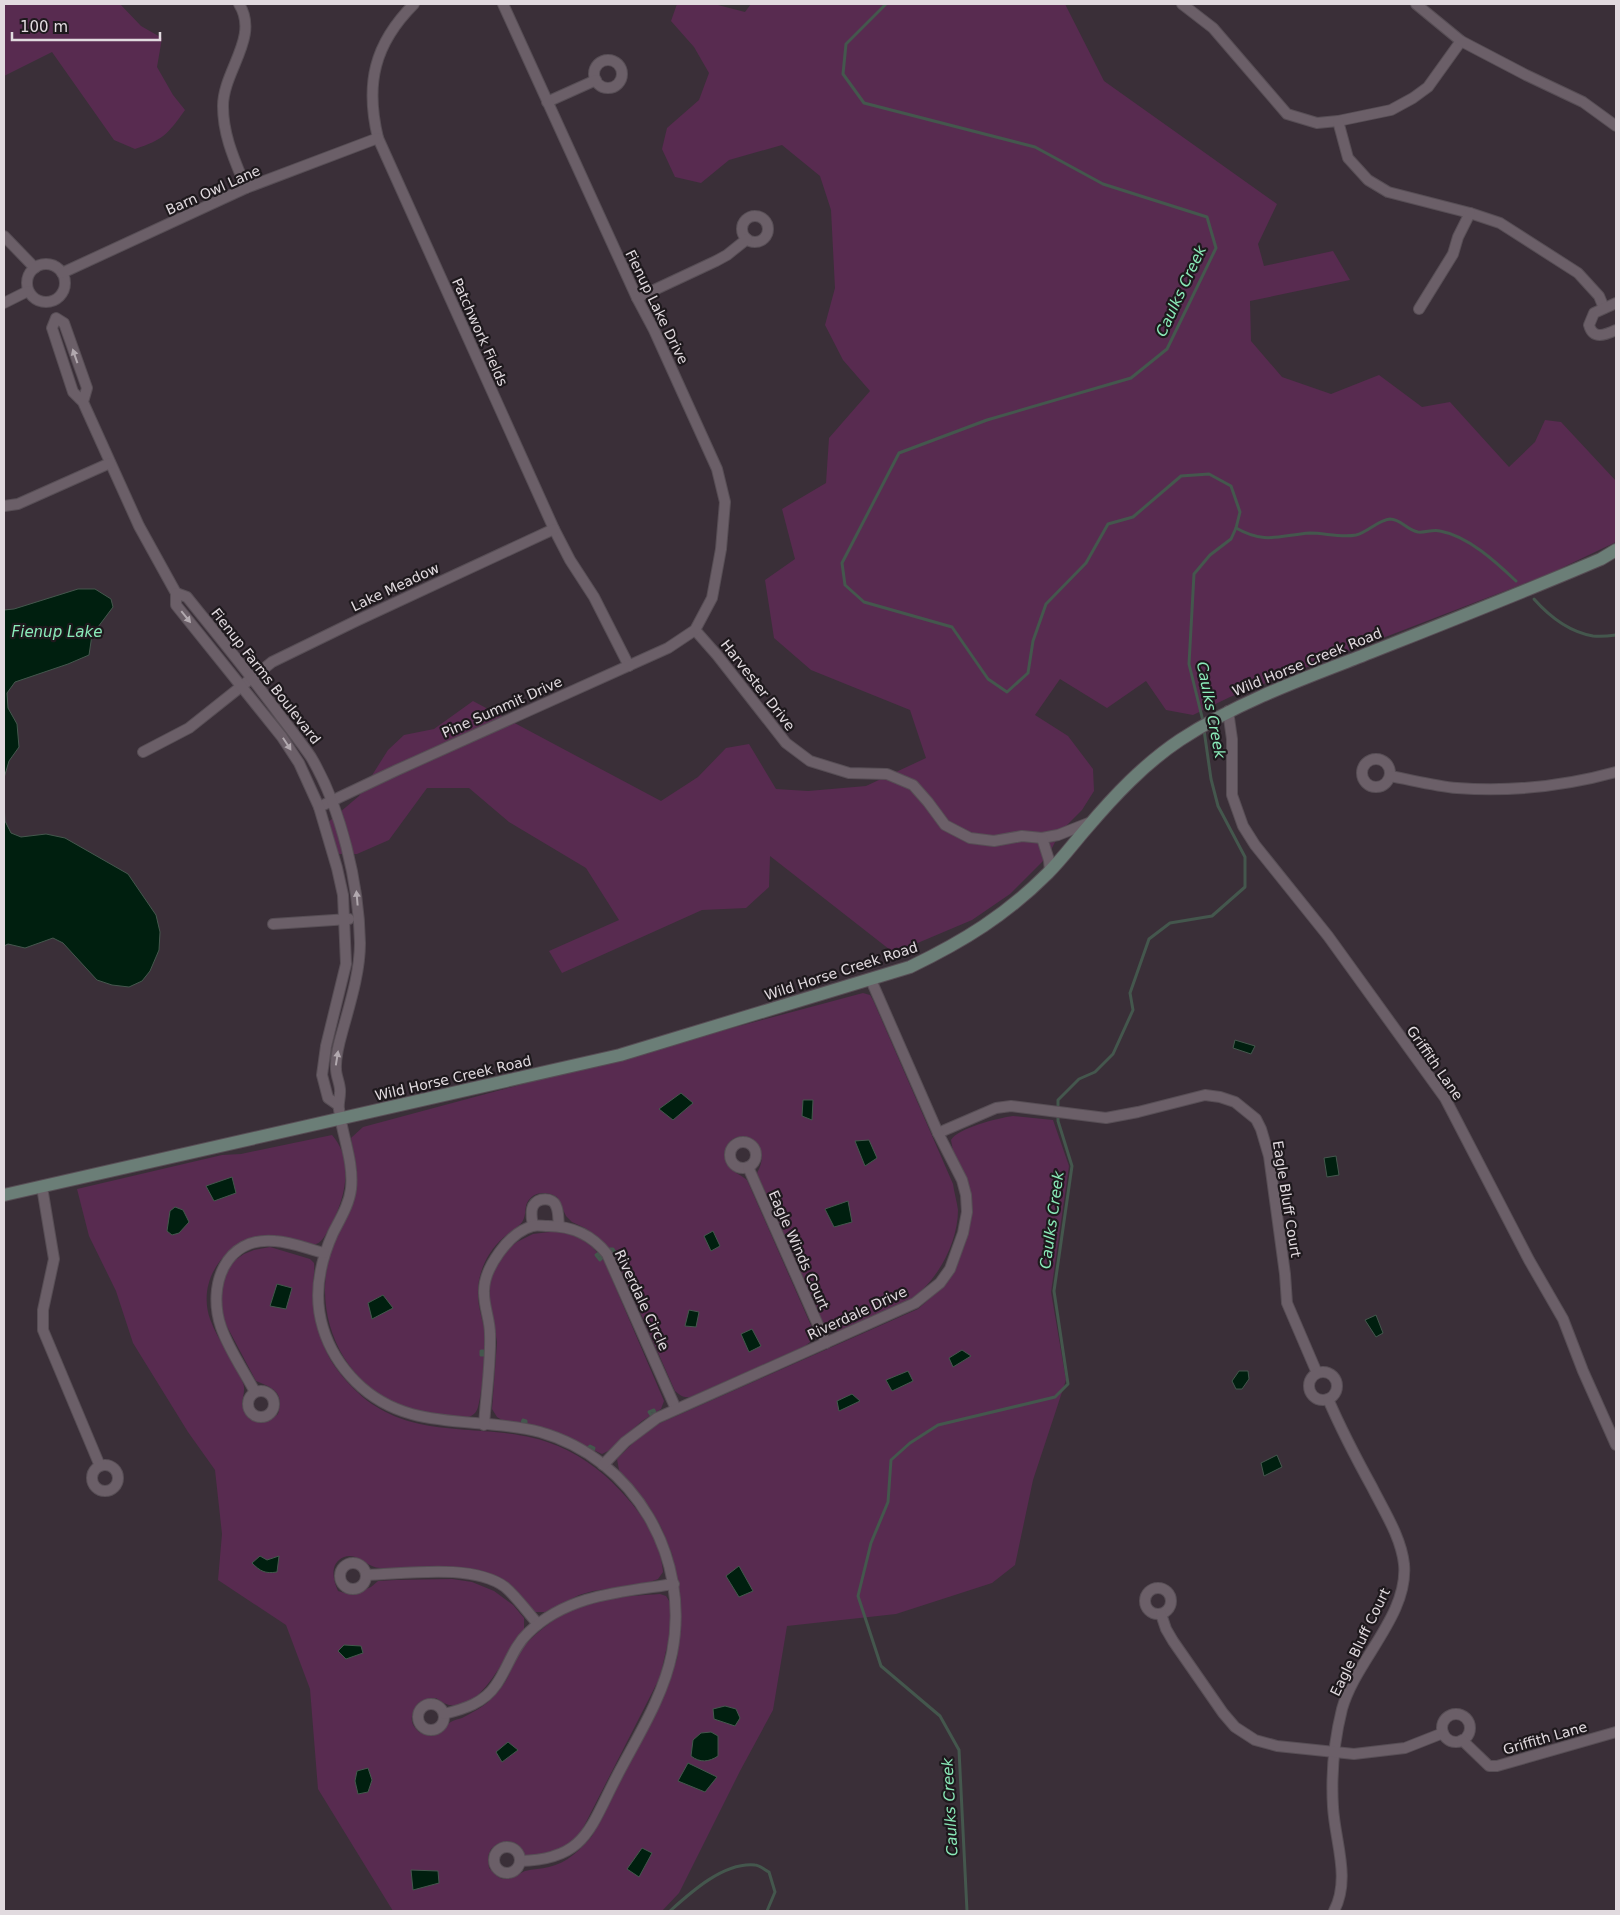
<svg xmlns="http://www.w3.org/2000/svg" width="1620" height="1915" font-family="'DejaVu Sans',sans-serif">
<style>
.green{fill:#582b50}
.water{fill:#001f0f;stroke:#44574d}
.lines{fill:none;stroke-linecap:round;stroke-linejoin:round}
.stream{stroke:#44574d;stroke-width:3}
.minor-casing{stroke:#574e55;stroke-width:12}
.secondary-casing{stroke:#574e55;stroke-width:14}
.minor{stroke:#6b5f68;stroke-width:10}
.secondary{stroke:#6b7e77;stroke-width:12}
.oneway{fill:#b2a9af}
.labels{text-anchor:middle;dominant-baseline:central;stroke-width:4.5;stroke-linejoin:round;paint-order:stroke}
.street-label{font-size:14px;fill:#e1dadf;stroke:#1e191d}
.water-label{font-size:15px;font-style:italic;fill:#8aebb9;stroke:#1e191d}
</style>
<rect width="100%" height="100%" fill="#3a2f38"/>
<!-- green -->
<g class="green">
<path d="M4,4H120L141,26L162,38L157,67L173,95L185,110C168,134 163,140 135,149L114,140L52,52L4,76Z"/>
<path d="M677,4H714L745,12L751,4H1065L1104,81L1277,204L1258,244L1264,266L1333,251L1350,280L1250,301L1251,341L1282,377L1331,394L1379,375L1422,407L1450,402L1509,467L1535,442L1545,420L1561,422L1616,481V542L1551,573L1230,697L1193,715L1166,710L1146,681L1107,708L1060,679L1035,715L1068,736L1093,769L1094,791L1082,810L1060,832L1048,856L1010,894L972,920L894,953L770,856L769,887L746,908L702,910L562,973L549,951L619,920L586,868L509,822L469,788H427L389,840L357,854H337L320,829L359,796L388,750L404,735L434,729L473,701L661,801L698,777L726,748L749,744L776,789L808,791L866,786L926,758L910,710L811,670L774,638L765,580L795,559L782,509L826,483L829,438L870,391L843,360L825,325L835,288L831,210L820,176L782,145L729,160L701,183L675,177L662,149L667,128L699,100L709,73L694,47L671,21Z"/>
<path d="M863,993L870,995L873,1000L953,1184C954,1192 957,1202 958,1210C958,1245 934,1288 903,1304C883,1314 860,1322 839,1331C832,1330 828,1328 823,1323L757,1173C776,1140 732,1122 725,1151C724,1156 725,1162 728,1166C733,1172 741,1175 747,1180L813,1330L810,1342L805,1346L690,1397C683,1398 680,1395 675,1391L616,1258L599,1238L585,1228L572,1222L566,1216L557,1197C547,1191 533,1191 527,1203C525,1207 526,1213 524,1218C522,1226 509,1232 503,1238C487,1252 477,1274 478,1295C478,1309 484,1322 485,1336C486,1350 482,1393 478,1407C477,1411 475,1414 471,1416C457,1422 413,1410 398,1404C345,1382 317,1323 327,1268C328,1262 329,1255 331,1250C339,1229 352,1213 356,1191C359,1173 354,1156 351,1138L363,1127Z"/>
<path d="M1013,1116L1053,1120L1069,1166L1051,1292L1066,1380L1033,1480L1015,1565L992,1583L896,1614L787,1626L773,1710L740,1771L679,1893L662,1911H393L318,1789L310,1689L286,1625L218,1580L222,1534L215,1470L188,1432L133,1343L116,1291L89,1236L77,1189L222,1155L241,1154L332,1135C355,1161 345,1199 330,1227C326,1233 323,1242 316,1244C298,1249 279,1232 260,1236C223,1244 197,1281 210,1319C218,1341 234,1361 243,1383C246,1390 242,1398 242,1405C243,1409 245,1413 247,1416C259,1423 267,1423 278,1414C285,1392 273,1388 256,1381L222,1317L219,1288L226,1270L234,1261L244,1254L254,1250L270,1247L310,1259L314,1263C315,1271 313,1278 313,1286C314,1313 317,1335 330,1359C336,1369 345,1380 354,1389C413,1448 491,1417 558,1446C586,1458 608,1476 627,1498C645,1518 661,1545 663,1572L658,1579L650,1582L593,1591L579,1595L545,1612H535C516,1591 494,1574 466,1568C437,1568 408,1570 380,1568C367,1568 358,1552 344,1557C329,1563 333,1580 338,1591L348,1594L357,1593L371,1587L378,1581L396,1580L452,1579L472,1582L494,1591L513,1605L524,1618V1630C504,1653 476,1730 436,1698L418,1703C412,1712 408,1721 417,1730C423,1737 438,1738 444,1730C445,1730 447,1724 448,1724C451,1721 458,1719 462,1718C471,1713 480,1709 488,1702C495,1696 505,1684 509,1675C512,1667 515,1658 520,1651C531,1637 548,1623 564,1614C592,1598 629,1596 660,1594L666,1596L671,1604L670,1633L660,1677L581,1832L564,1849L534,1858L525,1855L516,1843L508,1841L497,1844L491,1849L488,1856L489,1868C493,1872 498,1879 504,1879C513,1880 518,1874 525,1871C533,1869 541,1869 549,1867C567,1863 580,1850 592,1836L667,1687L677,1659L681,1625L680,1594L672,1554L661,1527L650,1508L619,1470L617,1459L641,1435L656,1425L918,1309L935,1294L946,1282L964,1247L968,1233L951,1140C958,1128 998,1118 1013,1116Z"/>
<path d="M557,1231C579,1235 594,1245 605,1263L664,1401L661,1409L642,1421L608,1451L602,1454L553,1431L535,1426L502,1420L497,1417L492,1409L497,1342L488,1291L493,1272L507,1249L517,1242L533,1234Z"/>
</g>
<!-- water -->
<g class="water">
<path d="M78,589H95L111,599L113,607L92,635L89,655L68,664L15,682L7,693L8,708L17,724L19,747L9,761L4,778V610L14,609Z"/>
<path d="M4,803L5,821L11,833L21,837L46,834L65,838L128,874L156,915L160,932L159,950L150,971L142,981L129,987L112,985L97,980L63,943L53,938L25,948L8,944L4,946Z"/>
<path d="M1235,1040L1255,1046L1251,1054L1233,1048Z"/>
<path d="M681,1093L693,1103L673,1120L659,1109Z"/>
<path d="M803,1100H813L812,1120L802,1116Z"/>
<path d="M869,1140L877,1158L865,1166L855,1141Z"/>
<path d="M1336,1156L1339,1175L1327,1177L1324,1158Z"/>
<path d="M232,1177L236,1193L214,1201L206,1186Z"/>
<path d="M848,1201L852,1222L834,1227L825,1209Z"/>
<path d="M175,1207L183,1210L189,1222L179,1233L172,1235L167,1231L170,1211Z"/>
<path d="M713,1231L720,1246L711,1251L704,1236Z"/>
<path d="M277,1284L292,1288L286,1309L270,1306Z"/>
<path d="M383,1295L393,1308L372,1319L368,1303Z"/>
<path d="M689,1310L699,1312L696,1327L685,1326Z"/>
<path d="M1376,1315L1383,1333L1376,1337L1365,1320Z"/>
<path d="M752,1329L761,1346L749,1352L741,1334Z"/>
<path d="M962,1350L971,1356L953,1367L949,1358Z"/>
<path d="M908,1371L913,1381L892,1391L886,1380Z"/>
<path d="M1239,1371H1248L1249,1379L1242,1389H1236L1232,1381Z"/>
<path d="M852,1394L860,1401L839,1411L837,1401Z"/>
<path d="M1277,1455L1282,1467L1264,1476L1261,1463Z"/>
<path d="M260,1556L267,1560L279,1556L277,1572C265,1574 260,1571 252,1563Z"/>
<path d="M739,1566L753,1591L739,1597L726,1576Z"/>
<path d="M344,1645L361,1646L363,1653L346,1659L338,1651Z"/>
<path d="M725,1706L736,1709L740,1718L735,1726L714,1719L713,1709Z"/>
<path d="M711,1732L718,1736V1756C709,1762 700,1763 691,1756L693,1740L701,1733Z"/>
<path d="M508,1742L518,1750L502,1762L496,1752Z"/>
<path d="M688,1763L717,1777L705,1792L678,1781Z"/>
<path d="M368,1768L372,1780L368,1792L358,1794L355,1781L357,1771Z"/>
<path d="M642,1848L652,1853L639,1877L627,1869Z"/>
<path d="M411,1870L438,1871L439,1883L413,1890Z"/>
</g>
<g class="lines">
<!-- stream -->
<g class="stream">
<path d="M886,4L846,44L843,74L864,103L1035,147L1103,184L1207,217L1216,248L1167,349L1131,378L987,420L899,453L842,563L845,585L864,602L952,627L988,679L1007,692L1028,673L1033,641L1046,604L1086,563L1108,524L1133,517L1181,476L1209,474L1231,486L1240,512L1236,528L1231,539L1210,555L1194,574L1189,664L1203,721"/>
<path d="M1236,528C1266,545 1280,535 1310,533C1325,533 1341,538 1356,535C1368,532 1378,520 1390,519C1401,519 1407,530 1418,532C1425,533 1433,529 1440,531C1468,536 1496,562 1516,581"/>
<path d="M1534,599C1549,616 1570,632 1593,636C1601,637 1609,636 1616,635"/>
<path d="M610,1249H613L615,1252L613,1254Z"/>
<path d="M599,1253L602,1258L600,1260L596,1255Z"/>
<rect x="481" y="1351" width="3" height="4"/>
<path d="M654,1410L655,1413L651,1415L649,1412Z"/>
<path d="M523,1420L526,1421V1424L522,1423Z"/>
<path d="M590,1446L594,1448L593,1451L588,1448Z"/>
<path d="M670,1911C691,1892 724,1862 755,1865C759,1865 765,1870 769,1872L775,1892L767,1911"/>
<path d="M967,1911L959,1750L940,1716L881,1666L858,1596L871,1543L888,1502L891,1460L910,1443L938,1425L1055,1397L1068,1384L1054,1291L1072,1166L1058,1121V1100L1079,1079L1095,1072L1113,1054L1133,1010L1130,993L1149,939L1170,923L1212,916L1245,887V857L1218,806L1211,779L1204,730"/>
</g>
<!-- minor casing -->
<g class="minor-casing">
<g id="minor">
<path d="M239,4C260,37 223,71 223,106C223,136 235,161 246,188"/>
<path d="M414,4C374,44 365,84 378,138L554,529L570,560L594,597L629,666"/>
<path d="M1182,4L1213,28L1287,114L1317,123L1338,121L1391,110L1413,98L1428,87L1461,41"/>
<path d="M1416,4L1461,41L1526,75L1583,102L1616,126"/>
<circle cx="608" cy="74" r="14"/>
<path d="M547,102L596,80"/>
<path d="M1338,121L1348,158L1368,180L1388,192L1470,213L1500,223L1578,273L1599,296L1604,308"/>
<circle cx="755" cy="229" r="13"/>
<path d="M4,236L35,268"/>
<circle cx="46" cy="283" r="19"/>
<path d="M62,273L246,188L378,138"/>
<path d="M637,298L716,261L727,255L747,239"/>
<path d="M4,303L28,291"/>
<path d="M1616,303L1594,313L1589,325C1593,340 1605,335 1616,330"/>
<path d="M1419,309L1453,254L1458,237L1470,213"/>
<path d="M83,402L87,388L64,323L56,318L52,328L73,392L83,402L139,526L176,593"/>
<path d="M4,506L18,504L110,463"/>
<path d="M695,630L717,655L786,743L810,761L849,773L887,774L913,785L928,802L945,825L970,838L994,841L1022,836L1042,838L1058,835L1091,822"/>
<path d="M1228,711L1232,739V795L1243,826L1255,845L1328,936L1445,1098L1529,1260L1563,1319L1583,1371L1616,1445"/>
<path d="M143,752L189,728L272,662L356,621L554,529"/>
<circle cx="1376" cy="773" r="14"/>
<path d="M1390,776C1412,780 1435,786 1457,788C1511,792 1565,786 1616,772"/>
<path d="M319,807L397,770L668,648L695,630L712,598L721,549L725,502L717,469L654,330L637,298L503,4"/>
<path d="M1042,838L1049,860L1050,871"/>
<path d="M273,924L349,919"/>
<path d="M338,1105L328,1098L322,1075L326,1046L346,964L343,895L337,868L319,807L299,763L282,737L176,605V593L187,597C219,637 252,677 282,718C292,731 302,744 311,757C341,808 359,883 360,943C360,969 352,997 345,1022C341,1037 335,1054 336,1069C336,1077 341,1085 340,1093C340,1099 338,1104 339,1109C342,1136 354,1161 351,1189C349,1205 340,1219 333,1233C320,1262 313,1296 323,1328C329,1348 341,1367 356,1382C408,1434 476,1415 540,1432C635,1459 691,1558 672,1653C663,1698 636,1739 616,1778C590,1828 585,1860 520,1861"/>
<path d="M938,1133L996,1108L1011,1106L1106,1118L1138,1112L1205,1095L1220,1097L1235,1102L1256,1119L1261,1129L1269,1156L1285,1274L1287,1303L1317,1373"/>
<circle cx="743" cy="1155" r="13"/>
<path d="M748,1167L826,1343"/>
<path d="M42,1187L54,1259L43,1310V1330L100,1466"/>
<path d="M533,1226C532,1220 530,1212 533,1206C538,1197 553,1197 556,1206C559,1212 558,1220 559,1226"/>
<circle cx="1323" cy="1386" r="14"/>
<circle cx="261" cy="1404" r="13"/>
<path d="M255,1392C244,1371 229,1350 221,1327C207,1286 225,1236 275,1241C292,1242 308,1249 324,1253"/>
<path d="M1328,1399C1341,1429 1356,1458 1372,1487C1384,1511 1401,1537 1404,1564C1409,1615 1355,1661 1342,1709C1334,1741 1331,1774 1333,1807C1335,1842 1351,1878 1334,1911"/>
<path d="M484,1425C486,1395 491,1364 490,1334C490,1320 484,1307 484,1293C483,1269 509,1232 533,1226C537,1225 543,1226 548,1226C573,1226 592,1235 607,1254L676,1409"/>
<path d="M603,1465L625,1442L657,1418L915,1303L940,1283L950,1269L963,1233L967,1212L966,1195L962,1180L938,1133L871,980"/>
<circle cx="105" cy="1478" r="13"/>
<circle cx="353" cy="1576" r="13"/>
<path d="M366,1575C405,1574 472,1563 505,1587C517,1597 528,1613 538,1624"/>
<circle cx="1158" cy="1601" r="13"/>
<path d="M1161,1614L1166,1629L1173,1641L1223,1713L1235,1727L1255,1740L1277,1746L1354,1754L1405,1748L1443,1733"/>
<circle cx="431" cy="1717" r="13"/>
<path d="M444,1714C464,1709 484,1703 496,1685C508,1668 513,1647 528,1633C568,1594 622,1592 674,1584"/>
<circle cx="1456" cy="1728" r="14"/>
<path d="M1462,1740L1489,1766H1497L1616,1732"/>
<circle cx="507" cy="1860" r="13"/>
</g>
</g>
<!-- secondary casing -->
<g class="secondary-casing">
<path id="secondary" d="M4,1195L620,1055L910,967C964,941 1006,915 1048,873C1062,859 1073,844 1086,829C1114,796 1144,764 1180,740C1235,704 1294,682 1354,659C1437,626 1519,594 1601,559L1616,550"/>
</g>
<!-- minor -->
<use href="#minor" class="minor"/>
<!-- secondary -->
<use href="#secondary" class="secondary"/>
</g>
<!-- one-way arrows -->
<defs><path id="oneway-solid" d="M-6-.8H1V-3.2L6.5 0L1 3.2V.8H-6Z" transform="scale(1.25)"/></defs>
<g class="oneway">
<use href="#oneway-solid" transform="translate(75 356) rotate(-109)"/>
<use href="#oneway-solid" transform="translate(186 617) rotate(51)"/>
<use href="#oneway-solid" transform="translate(287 744) rotate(57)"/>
<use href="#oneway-solid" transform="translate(357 898) rotate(-95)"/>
<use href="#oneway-solid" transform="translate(337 1058) rotate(-81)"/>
</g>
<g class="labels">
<!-- street labels -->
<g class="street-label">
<text transform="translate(213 190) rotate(-24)">Barn Owl Lane</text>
<text transform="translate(657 307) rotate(64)">Fienup Lake Drive</text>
<text transform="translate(480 332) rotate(66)">Patchwork Fields</text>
<text transform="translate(395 587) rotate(-25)">Lake Meadow</text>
<text transform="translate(1307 662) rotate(-22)">Wild Horse Creek Road</text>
<text transform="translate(266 676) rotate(52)">Fienup Farms Boulevard</text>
<text transform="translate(758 685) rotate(52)">Harvester Drive</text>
<text transform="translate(502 707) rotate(-24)">Pine Summit Drive</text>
<text transform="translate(841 971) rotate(-18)">Wild Horse Creek Road</text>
<text transform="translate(1435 1063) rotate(55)">Griffith Lane</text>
<text transform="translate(453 1078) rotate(-13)">Wild Horse Creek Road</text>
<text transform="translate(1287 1199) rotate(81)">Eagle Bluff Court</text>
<text transform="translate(799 1250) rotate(66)">Eagle Winds Court</text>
<text transform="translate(642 1300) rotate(65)">Riverdale Circle</text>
<text transform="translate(857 1313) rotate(-25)">Riverdale Drive</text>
<text transform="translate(1360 1642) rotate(-64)">Eagle Bluff Court</text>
<text transform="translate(1545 1738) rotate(-16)">Griffith Lane</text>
</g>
<!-- water labels -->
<g class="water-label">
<text transform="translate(1181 291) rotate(-65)">Caulks Creek</text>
<text x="57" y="632">Fienup Lake</text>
<text transform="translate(1211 710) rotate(79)">Caulks Creek</text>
<text transform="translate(1052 1220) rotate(-82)">Caulks Creek</text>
<text transform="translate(950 1807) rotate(-93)">Caulks Creek</text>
</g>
</g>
<!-- border -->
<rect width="1620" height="1915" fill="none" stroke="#e1dadf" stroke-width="10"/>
<!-- scale -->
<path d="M12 32v8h148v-8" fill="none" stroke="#e1dadf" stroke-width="2.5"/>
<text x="20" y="32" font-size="15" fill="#e1dadf" stroke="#1e191d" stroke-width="4" paint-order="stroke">100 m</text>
</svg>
